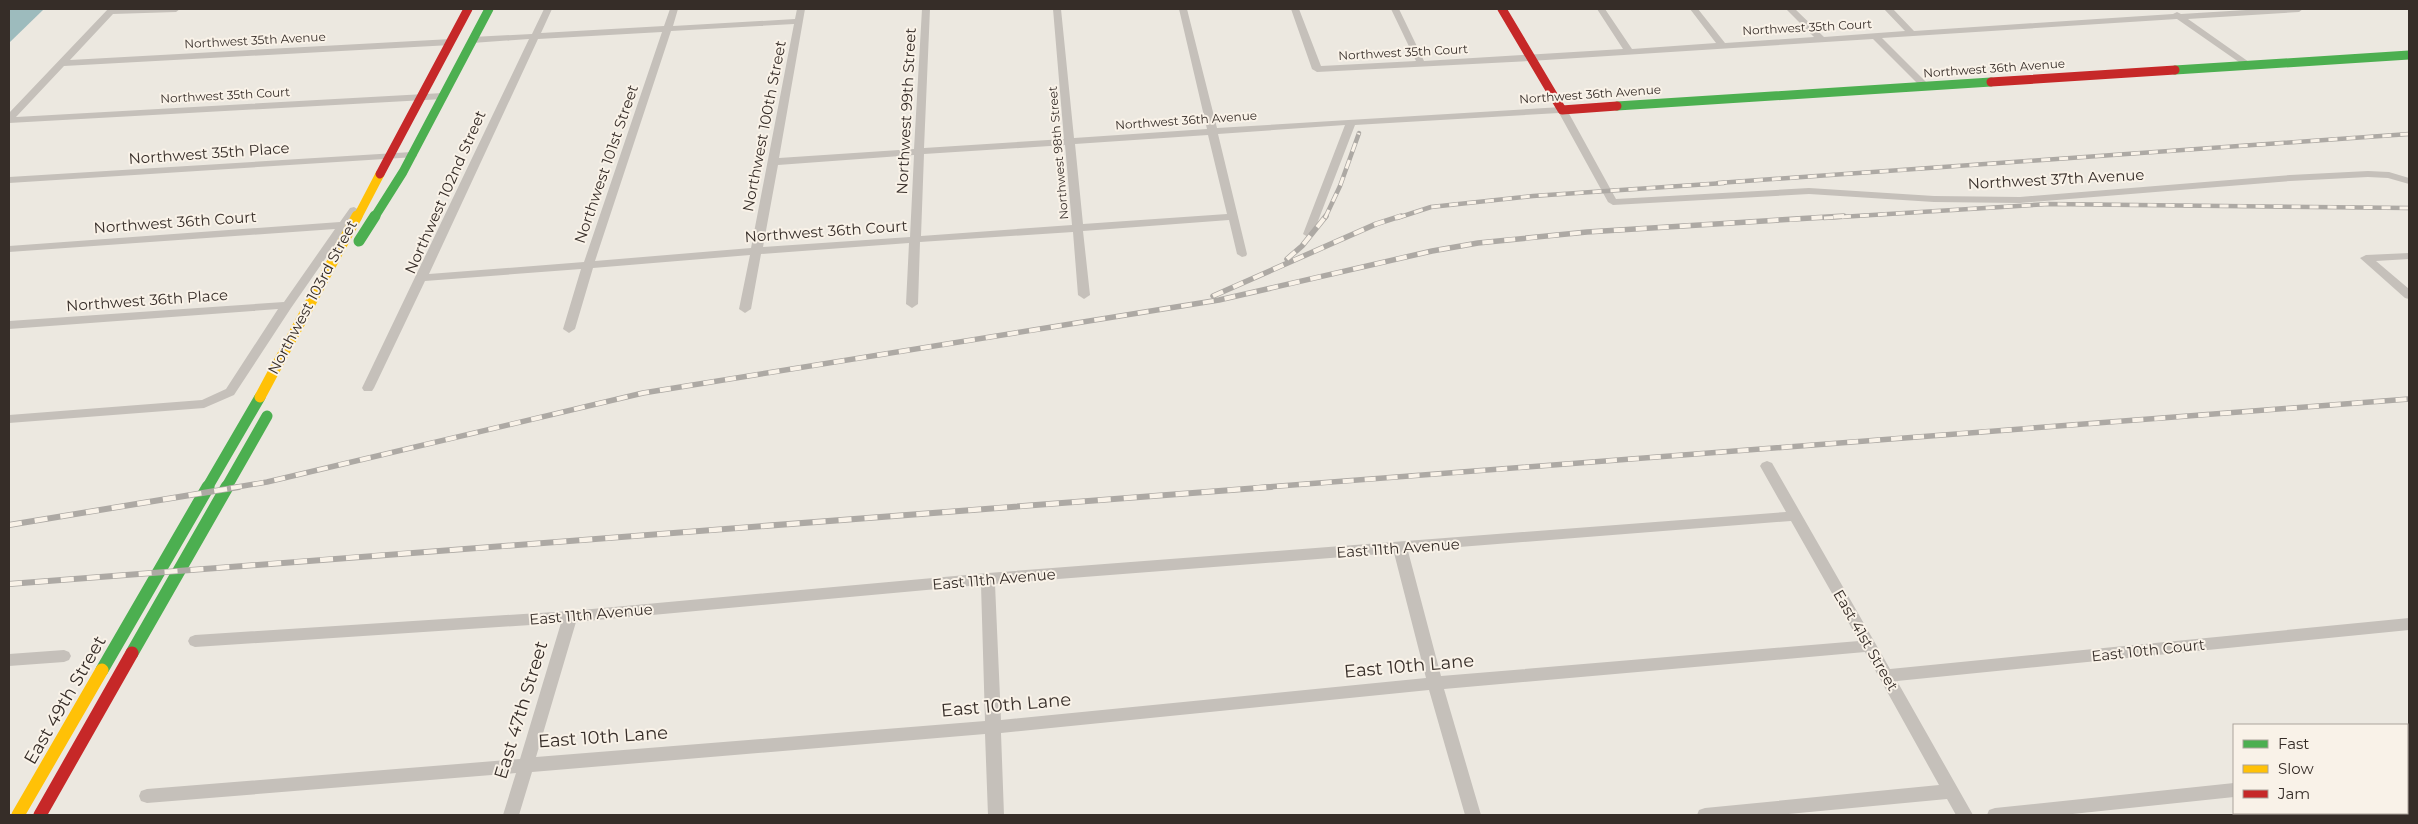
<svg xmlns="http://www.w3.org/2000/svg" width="2418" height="824" font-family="Montserrat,sans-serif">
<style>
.water{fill:#9dbbbd}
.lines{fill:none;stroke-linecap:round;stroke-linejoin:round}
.street{fill:#c5c0ba;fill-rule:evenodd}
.fast-far2{stroke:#4caf50;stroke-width:9}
.fast-far1{stroke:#4caf50;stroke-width:11}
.fast{stroke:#4caf50;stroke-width:13}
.slow-far2{stroke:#ffc107;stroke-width:9}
.slow-far1{stroke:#ffc107;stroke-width:11}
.slow{stroke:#ffc107;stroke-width:13}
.jam-far1{stroke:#c62828;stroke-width:9}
.jam{stroke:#c62828;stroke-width:13}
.rail-far2-casing{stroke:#ada9a4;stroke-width:4.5}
.rail-far1-casing{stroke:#ada9a4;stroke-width:5.5}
.rail-casing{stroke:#ada9a4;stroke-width:6}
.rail-far2{stroke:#f9f2e8;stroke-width:3;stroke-dasharray:9;stroke-linecap:butt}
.rail-far1{stroke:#f9f2e8;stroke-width:4;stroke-dasharray:11;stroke-linecap:butt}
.rail{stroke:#f9f2e8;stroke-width:4.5;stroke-dasharray:13;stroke-linecap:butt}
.labels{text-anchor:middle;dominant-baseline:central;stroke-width:4;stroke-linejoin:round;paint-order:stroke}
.far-street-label{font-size:12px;fill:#362d28;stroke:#f9f2e8}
.street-label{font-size:15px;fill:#362d28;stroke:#f9f2e8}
.near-street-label{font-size:18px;fill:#362d28;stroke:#f9f2e8}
</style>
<rect width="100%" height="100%" fill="#ece8e0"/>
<!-- water -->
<path class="water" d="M11,9H44L9,43V11Z"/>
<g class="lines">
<!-- street -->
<g class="street">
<path d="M108,9H180L176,12L113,14L70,60L451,39L455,42L451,45L64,66L16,117L443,93L448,96L443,99L9,123V113Z"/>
<path d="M544,9H552L541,33L664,26L670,9H678L673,26L795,19L797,9H805L779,158L914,149L922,9H930L924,148L1064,139L1053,9H1061L1074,138L1207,129L1179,9H1187L1217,128L1562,107L1567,110L1616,199L1809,188L1934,196L2020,197L2290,175L2368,171L2389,172L2409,178V184L2388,178L2368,177L2290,181L2020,203L1934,202L1809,194L1613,205L1608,202L1559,113L1355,125L1313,234L1308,237L1303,234L1345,125L1218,134L1247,254L1246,256L1242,257L1237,254L1229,220L1083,231L1090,295L1084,299L1078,295L1073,232L920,242L918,304L912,308L906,304L909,243L761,254L751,309L745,313L739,309L750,255L593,268L575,329L569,333L563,329L581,269L425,281L374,388L372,391H364L362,388L529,39L472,43L468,40L472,37L532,34ZM794,24L751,248L595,261L671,31ZM662,32L584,262L429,274L538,39ZM1208,135L1227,214L1083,224L1075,144ZM1065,145L1072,225L921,236L924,154ZM914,155L910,237L763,247L778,165Z"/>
<path d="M1291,9H1299L1321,66L1416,61L1391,9H1399L1424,61L1623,49L1597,9H1605L1632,49L1716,43L1690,9H1698L1725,43L1814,37L1786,9H1795L1824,37L1905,31L1884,9H1893L1914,31L2173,14L2177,12L2181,14L2262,9H2303L2299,12L2188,19L2249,62L2251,64L2246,67L2177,19L1882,38L1928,84V88H1922L1873,39L1530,61L1317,72L1312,69Z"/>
<path d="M412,152L417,155L416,157L9,183V177Z"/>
<path d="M354,207L359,210L291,308L234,395L204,408L9,423V415L202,400L226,389L278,309L9,329V321L284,302L335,229L9,252V246L340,222L350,208Z"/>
<path d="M2409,253V259L2376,261L2409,289V299L2405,298L2360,258L2366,255Z"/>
<path d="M1767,461L1772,463L1890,669L2409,618V630L1897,681L1973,815H1956L1947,799L1778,815H1697L1699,810L1705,808L1939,785L1865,652L1444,689L1481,815H1465L1429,690L1001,733L1004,815H988L985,734L532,772L519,815H503L516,773L147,803L141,801L139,796L141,791L147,789L520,759L561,623L195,647L190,645L188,641L190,637L195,635L570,611L988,573L1786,512L1760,466L1762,463ZM1791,521L1859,641L1441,676L1408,551ZM1394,553L1426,678L1001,720L995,584ZM981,585L985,721L536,757L576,622Z"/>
<path d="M64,650L69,652L71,656L69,660L64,662L9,666V654Z"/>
<rect x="2407" y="764" width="2" height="14"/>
<path d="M2234,783V797L2063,815H1987L1989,810L1995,808Z"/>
</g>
<!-- fast-far2 -->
<g class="fast-far2">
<path d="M2175,70L2409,55"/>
<path d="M1617,106L1991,82"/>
<path d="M374,218L403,172L489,9"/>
</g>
<!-- fast-far1 -->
<g class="fast-far1">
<path d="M359,241L375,216"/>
<path d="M207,488L260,397"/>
<path d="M226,488L267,416"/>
</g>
<!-- fast -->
<g class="fast">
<path d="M132,653L227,487"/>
<path d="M102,670L208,487"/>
</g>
<!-- slow-far2 -->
<path class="slow-far2" d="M357,218L380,174"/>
<!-- slow-far1 -->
<path class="slow-far1" d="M260,397L357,216"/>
<!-- slow -->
<path class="slow" d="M18,815L102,670"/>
<!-- jam-far1 -->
<g class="jam-far1">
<path d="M1502,9L1562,110L1617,106"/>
<path d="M1991,82L2175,70"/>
<path d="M380,174L468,9"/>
</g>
<!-- jam -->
<path class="jam" d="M40,815L132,653"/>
<!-- rail-far2 casing -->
<g class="rail-far2-casing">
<g id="rail-far2">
<path d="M1718,183L2409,134"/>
<path d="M1325,218L1340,186L1359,133"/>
<path d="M1397,218L1431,207L1533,196L1724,183"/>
<path d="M1824,218L2049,204L2409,208"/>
</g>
</g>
<!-- rail-far1 casing -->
<g class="rail-far1-casing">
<g id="rail-far1">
<path d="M1287,259L1302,246L1326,216"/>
<path d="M1213,296L1376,224L1401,216"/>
<path d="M231,488L267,482L643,393L1219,300L1432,251L1478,243L1587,232L1844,216"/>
<path d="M1255,488L2409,399"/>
</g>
</g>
<!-- rail casing -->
<g class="rail-casing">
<g id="rail">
<path d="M9,525L239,487"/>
<path d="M9,584L1271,487"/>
</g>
</g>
<!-- rail-far2 -->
<use href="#rail-far2" class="rail-far2"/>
<!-- rail-far1 -->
<use href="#rail-far1" class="rail-far1"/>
<!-- rail -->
<use href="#rail" class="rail"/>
</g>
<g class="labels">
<!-- far-street labels -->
<g class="far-street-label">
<text transform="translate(1807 27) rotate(-3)">Northwest 35th Court</text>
<text transform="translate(255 40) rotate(-3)">Northwest 35th Avenue</text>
<text transform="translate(1403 52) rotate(-3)">Northwest 35th Court</text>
<text transform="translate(1994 68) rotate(-4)">Northwest 36th Avenue</text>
<text transform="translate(1590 94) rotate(-4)">Northwest 36th Avenue</text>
<text transform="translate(225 95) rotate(-3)">Northwest 35th Court</text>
<text transform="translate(1186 120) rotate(-4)">Northwest 36th Avenue</text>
<text transform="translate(1058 153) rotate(-95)">Northwest 98th Street</text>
</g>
<!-- street labels -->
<g class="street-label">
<text transform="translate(906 111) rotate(-87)">Northwest 99th Street</text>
<text transform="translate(764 126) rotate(-79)">Northwest 100th Street</text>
<text transform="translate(209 153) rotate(-4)">Northwest 35th Place</text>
<text transform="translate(606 164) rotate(-71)">Northwest 101st Street</text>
<text transform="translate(2056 179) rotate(-3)">Northwest 37th Avenue</text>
<text transform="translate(445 192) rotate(-66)">Northwest 102nd Street</text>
<text transform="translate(175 222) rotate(-4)">Northwest 36th Court</text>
<text transform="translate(826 231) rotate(-4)">Northwest 36th Court</text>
<text transform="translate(312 297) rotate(-62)">Northwest 103rd Street</text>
<text transform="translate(147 300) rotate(-4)">Northwest 36th Place</text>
<text transform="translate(1398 548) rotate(-4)">East 11th Avenue</text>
<text transform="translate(994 579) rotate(-5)">East 11th Avenue</text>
<text transform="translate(591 614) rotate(-5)">East 11th Avenue</text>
<text transform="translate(1866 640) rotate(60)">East 41st Street</text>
<text transform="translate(2148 650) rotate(-6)">East 10th Court</text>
</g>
<!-- near-street labels -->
<g class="near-street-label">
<text transform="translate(1409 666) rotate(-5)">East 10th Lane</text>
<text transform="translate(65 700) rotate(-60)">East 49th Street</text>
<text transform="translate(1006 705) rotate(-5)">East 10th Lane</text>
<text transform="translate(521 710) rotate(-73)">East 47th Street</text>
<text transform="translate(603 737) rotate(-4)">East 10th Lane</text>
</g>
</g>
<!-- border -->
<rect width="2418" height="824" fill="none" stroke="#362d28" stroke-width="20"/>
<!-- legend -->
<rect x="2233" y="724" width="175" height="90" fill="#f9f2e8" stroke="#aba39b"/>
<rect x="2243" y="740" width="25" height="8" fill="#4caf50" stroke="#aba39b"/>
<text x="2278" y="749" font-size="15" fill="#362d28">Fast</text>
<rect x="2243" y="765" width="25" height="8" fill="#ffc107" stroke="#aba39b"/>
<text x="2278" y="774" font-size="15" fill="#362d28">Slow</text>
<rect x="2243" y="790" width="25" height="8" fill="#c62828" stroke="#aba39b"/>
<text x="2278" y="799" font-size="15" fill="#362d28">Jam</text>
</svg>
